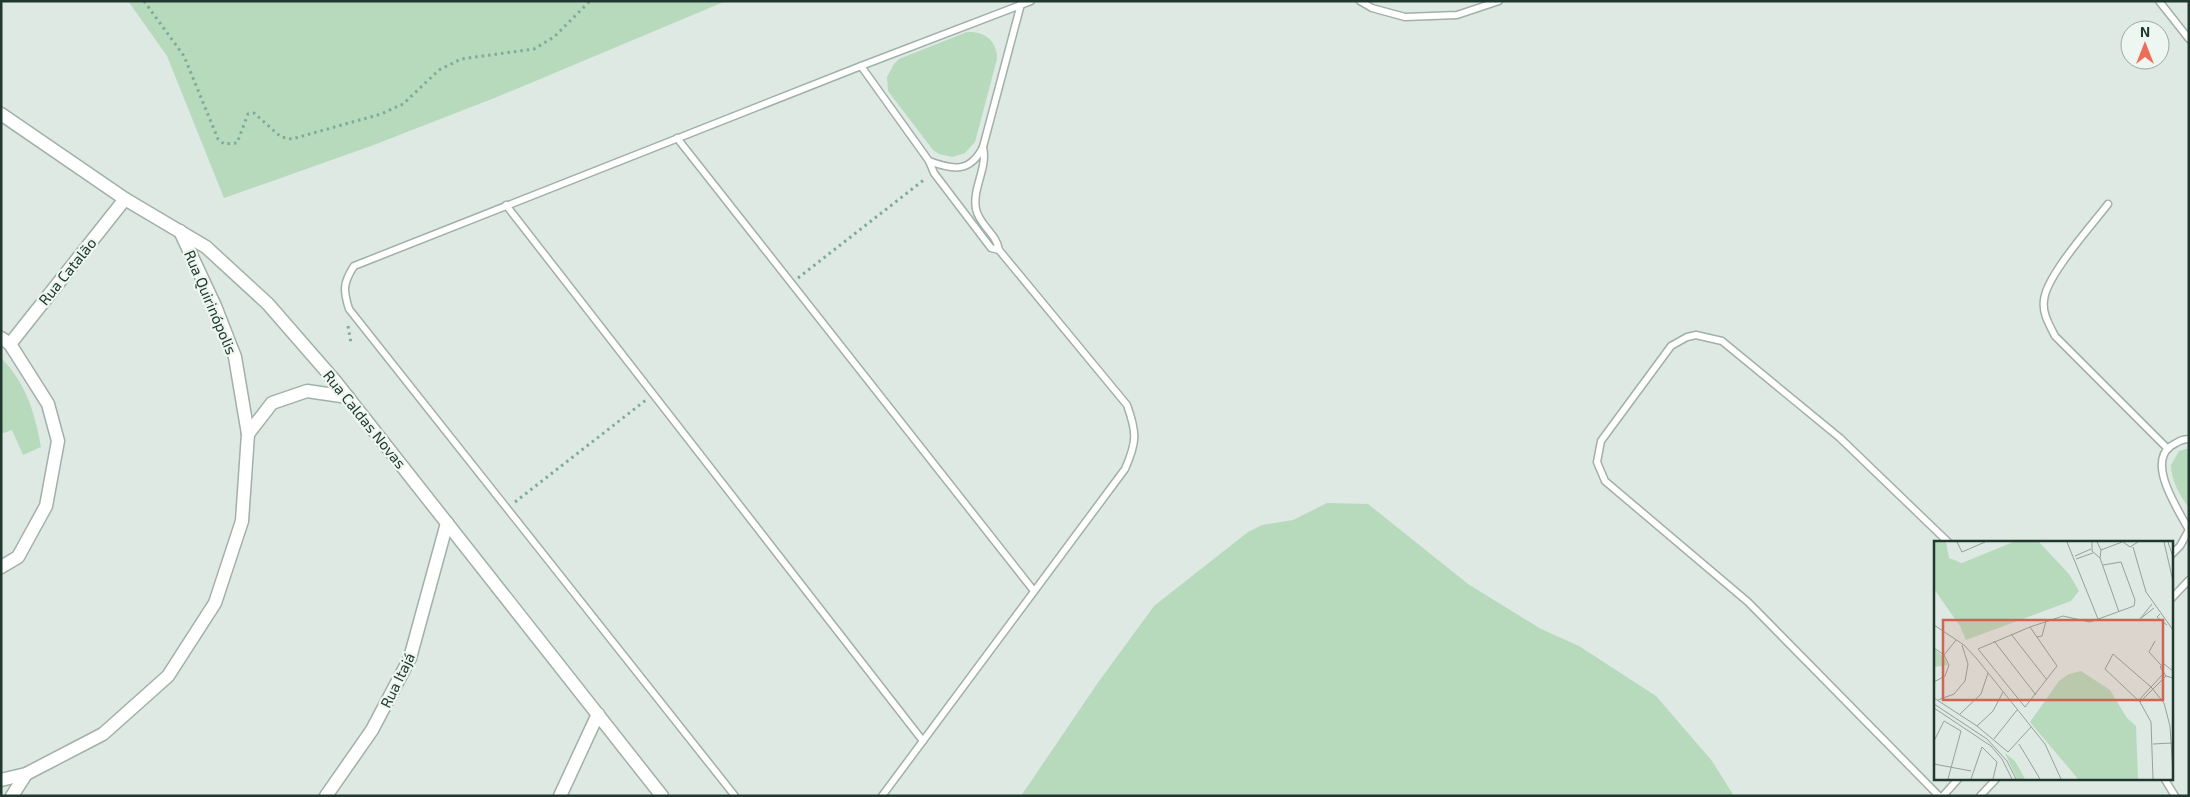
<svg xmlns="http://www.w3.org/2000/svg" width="2190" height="797" font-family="'Exo 2',sans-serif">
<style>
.green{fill:#b7dabd}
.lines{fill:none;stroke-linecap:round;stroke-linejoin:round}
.service-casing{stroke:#a1b0a9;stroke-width:9}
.minor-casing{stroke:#a1b0a9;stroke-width:15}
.path{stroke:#7fab99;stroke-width:3;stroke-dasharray:2.5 4;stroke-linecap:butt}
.service{stroke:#fff;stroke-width:6}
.minor{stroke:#fff;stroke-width:12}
.labels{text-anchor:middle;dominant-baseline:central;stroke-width:4.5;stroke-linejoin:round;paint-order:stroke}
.street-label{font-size:15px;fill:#20382f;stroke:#eef6f1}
.inset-road{fill:none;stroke:#92a29b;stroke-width:1}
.view{fill:#cd6653;fill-opacity:0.15;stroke:#cd6653;stroke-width:2.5}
.inset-edge{fill:none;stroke:#20382f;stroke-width:2.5}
</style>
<rect width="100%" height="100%" fill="#dee9e3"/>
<!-- green -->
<g class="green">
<path d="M128,1H726L497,97L371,146L224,198L167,56Z"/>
<path d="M967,32C985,31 997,41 997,59L975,142L965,153L952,157L939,154L933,150L888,91L887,77L894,64L899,59Z"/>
<path d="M1,358C26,383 35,413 41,447L23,455L12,430L1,434Z"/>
<path d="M2189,448V508C2180,496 2171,480 2171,465L2179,451Z"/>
<path d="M1327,503L1368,504L1468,584L1541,629L1579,646L1656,696L1712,761L1734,796H1021L1097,684L1154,606L1248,532L1262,525L1293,520Z"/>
</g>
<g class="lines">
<!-- service casing -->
<g class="service-casing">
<g id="service">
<path d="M1360,1L1372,8L1405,17L1457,15L1499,1"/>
<path d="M2159,1L2189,39"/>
<path d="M861,66L929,161L934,173L991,248L999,250"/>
<path d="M677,138L1034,591"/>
<path d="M929,161C953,170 970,173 983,147L1021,4"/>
<path d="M2108,204C2092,225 2046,276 2044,300C2042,313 2049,324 2055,336L2168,449"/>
<path d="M506,205L923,741"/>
<path d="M2189,439C2181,439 2178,442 2171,446C2146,463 2179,511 2189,530"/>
<path d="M2171,555L2180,546L2189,530"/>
<path d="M2171,599L2189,580"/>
<path d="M2164,778L2175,796"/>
<path d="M735,796L349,309C343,290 343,283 354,266L861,66L1031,1"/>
<path d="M882,796L1125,469C1137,442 1137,433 1127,405L999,250C997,234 979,225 976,209C972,188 988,168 983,147"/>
<path d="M1939,796L1748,602L1605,481L1597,462L1601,441L1671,346L1687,337L1696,335L1722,341L1840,438L1948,542"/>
<path d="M1943,796L1959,778"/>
<path d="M1980,796L1997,778"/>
</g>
</g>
<!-- minor casing -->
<g class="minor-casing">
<g id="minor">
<path d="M1,114L125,199L206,247L268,304L335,381L662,796"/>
<path d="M1,338L10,344L48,404L58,441L46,506L18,557L1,567"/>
<path d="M10,344L125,199"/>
<path d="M248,434L272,403L307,391L348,397"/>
<path d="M1,780L26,774L103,734L168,676L215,603L242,521L248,434L235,357L215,306L180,231"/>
<path d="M12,796L26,774"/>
<path d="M326,796L372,730L410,658L447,523"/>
<path d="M560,796L598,714"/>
</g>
</g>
<!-- path -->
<g class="path">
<path d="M144,1L184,56L218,139L224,144L237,143L248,114L254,113L281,137L292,139L381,114L403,104L439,70L461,59L534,49L554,37L590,1"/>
<path d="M798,278L925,179"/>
<path d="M348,326L351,343"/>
<path d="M515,502L646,400"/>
</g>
<!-- service -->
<use href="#service" class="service"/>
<!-- minor -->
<use href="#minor" class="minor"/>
</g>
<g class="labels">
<!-- street labels -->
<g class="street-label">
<text transform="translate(67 271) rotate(-51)">Rua Catalão</text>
<text transform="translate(211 302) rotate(67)">Rua Quirinópolis</text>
<text transform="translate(365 419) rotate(51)">Rua Caldas Novas</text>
<text transform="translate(397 680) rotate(-64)">Rua Itajá</text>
</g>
</g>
<!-- overview -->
<g transform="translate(1934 541)">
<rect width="239" height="239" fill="#dee9e3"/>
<path d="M0,1H12L15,17L28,22L79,1H105L135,33L145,50L137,60L32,99L26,85L0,48ZM0,108L10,116L14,124L0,126ZM147,130L176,149L193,177L202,185L204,238H144L96,181L125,140L135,133ZM71,212L81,220L91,238H83Z" fill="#b7dabd"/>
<path class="inset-road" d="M23,1L28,11L51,1M133,1L164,78M158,1V10L166,17L167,9L163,1M189,1L196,6L204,1M230,1L239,40M234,1L239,16M199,6L212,51L239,89M167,9L188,1M141,15L157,8M166,17L185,71M142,18L159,12M218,63L206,78L220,67M226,73L223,76L233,84M0,84L30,104L43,118L111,203L127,238M96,86L123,125L91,166L44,108L96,86L129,75L156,81L200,65L201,59L187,21L169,24M77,93L113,139M103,96L108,95L112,80M60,100L102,154M221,100L215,111L227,124M0,107L10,114L15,124L11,135L0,141M10,114L22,99M239,130L230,123L226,126L232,135L239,137M0,157L43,185L74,211L97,186M4,159L20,153L31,140L34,123L28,104M205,159L229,133M206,161L232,135M0,163L53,198L73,220L82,238M0,167L57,205L68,218L78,238M26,173L47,153L54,132M43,185L59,170L69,151M60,198L83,169M0,200L10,180L27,190L14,238M85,203L106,238M219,203L238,202M0,223L37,230M37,238L48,206L63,221L59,238M219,238L217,181L206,161L171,128L179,113L217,146L230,162L236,185L239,233"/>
<path class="view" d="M9,79H229V159H9Z"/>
<rect width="239" height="239" class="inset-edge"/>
</g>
<!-- border -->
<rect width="2190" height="797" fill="none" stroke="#20382f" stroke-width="5"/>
<!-- north arrow -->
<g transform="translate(2145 45)"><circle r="24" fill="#eef6f1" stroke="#9caaa3"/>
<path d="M0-4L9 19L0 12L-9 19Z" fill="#ec6e59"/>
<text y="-8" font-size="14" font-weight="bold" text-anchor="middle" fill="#20382f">N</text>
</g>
</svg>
